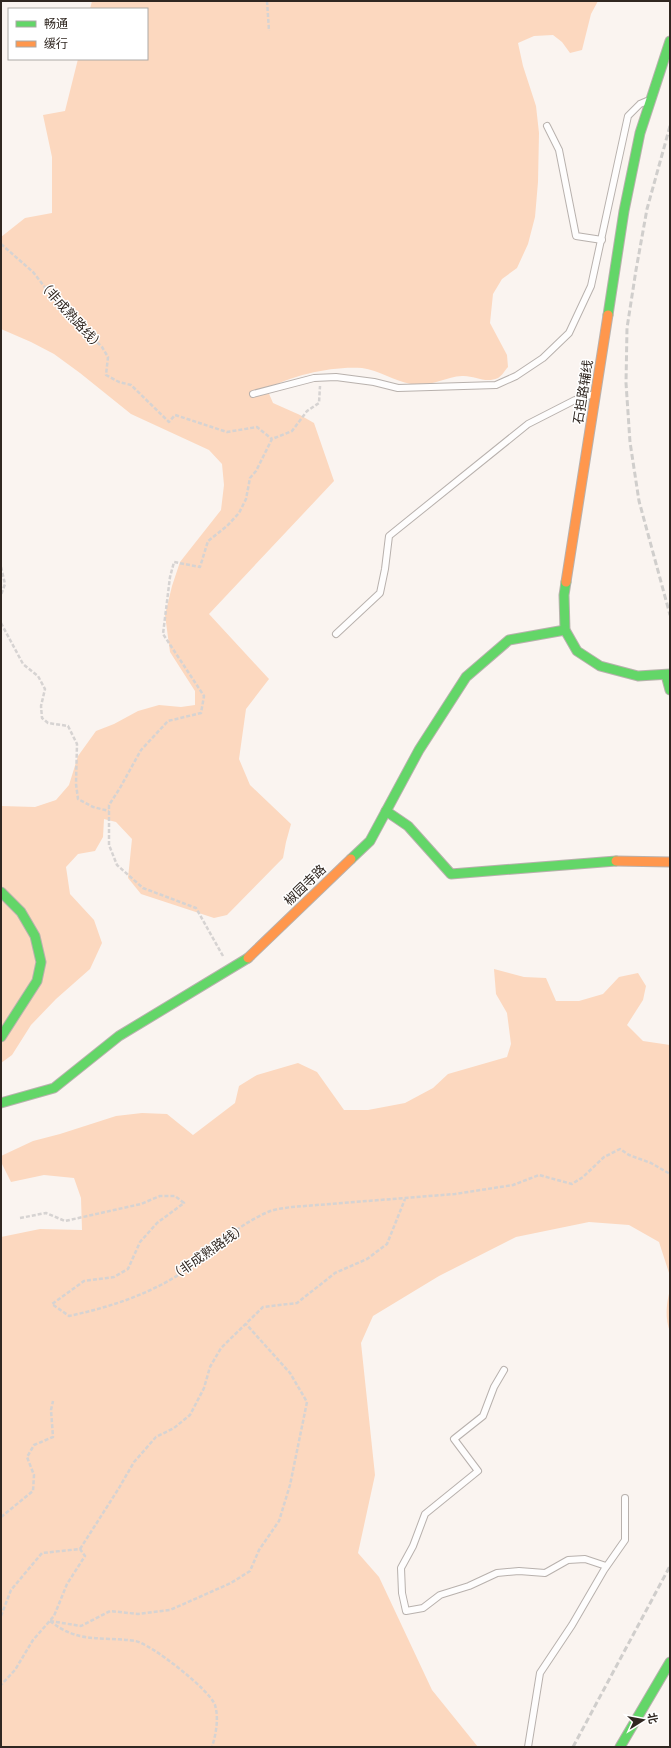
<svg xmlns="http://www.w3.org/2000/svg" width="671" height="1748" font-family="'Space Grotesk','Noto Sans SC',sans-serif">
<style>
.green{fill:#fcd8bf}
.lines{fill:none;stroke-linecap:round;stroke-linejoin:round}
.lane-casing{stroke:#b8b1ad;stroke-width:8}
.fast-casing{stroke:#b8b1ad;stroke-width:11}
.slow-casing{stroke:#b8b1ad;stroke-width:11}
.path{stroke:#d6d3d2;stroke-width:2.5;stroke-dasharray:4 2;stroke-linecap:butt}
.lane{stroke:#fefdfd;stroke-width:6}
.fast{stroke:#63d668;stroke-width:9}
.slow{stroke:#ff974d;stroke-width:9}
.rail{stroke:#d0cecc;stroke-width:3;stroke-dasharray:6 3;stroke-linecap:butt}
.labels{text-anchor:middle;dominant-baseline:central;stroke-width:3;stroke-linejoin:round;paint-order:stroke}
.street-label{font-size:13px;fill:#302721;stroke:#fff}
</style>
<rect width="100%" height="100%" fill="#faf4f0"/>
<!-- green -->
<g class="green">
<path d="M92,1H598L591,14L582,50L570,53L562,42L553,35L534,36L518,43L523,66L536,106L539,133L538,182L535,217L528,244L517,268L502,279L493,294L490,323L507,355L508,367C505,370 502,376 498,378C485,384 474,375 462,376C444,377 430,388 411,384C394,381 379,370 362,368C331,366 293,375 267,389L273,403L300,415L314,423L334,481L209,614L269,679L246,709L239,759L250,785L291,824L286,842L283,858L227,915L214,918L141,894L128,878L132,839L116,822L104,819L103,837L95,851L78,854L66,867L70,894L94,920L102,943L90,969L56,999L31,1025L12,1055L1,1063V806L35,807L56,800L69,785L78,756L96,731L114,724L138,711L159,705L181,707L195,705V691L170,652L165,615L172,586L180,562L221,510L224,485L222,464L209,450L131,414L80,373L54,354L31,342L1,329V237L25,218L52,213V157L43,115L65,111L78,59H147V9H90Z"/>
<path d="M494,969L524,977L546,978L556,1001H579L603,994L619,977L638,973L646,986L643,1000L627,1025L643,1041L670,1045V1276L659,1242L629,1225L589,1222L516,1237L439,1276L373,1316L361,1343L375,1475L358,1553L379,1577L432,1690L478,1747H1V1237L40,1229L82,1230L81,1198L74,1178L44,1175L11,1182L1,1162V1156L33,1141L60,1134L116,1116L142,1113L167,1114L193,1135L235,1103L239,1086L257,1075L298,1063L317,1072L344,1110H368L405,1103L433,1088L448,1074L507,1057L511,1044L507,1013L496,994Z"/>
<path d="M670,1290V1332C665,1319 666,1304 670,1290Z"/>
</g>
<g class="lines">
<!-- lane casing -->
<g class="lane-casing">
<g id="lane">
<path d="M547,126L559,150L576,236L602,240"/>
<path d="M253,394L314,378L336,377L374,382L398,388L496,385L516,376L543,358L569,333L591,286L628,116L640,104L647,101"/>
<path d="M336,634L380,593L385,569L389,536L528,424L575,400L594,394"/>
<path d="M504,1370L494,1387L483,1416L454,1439L478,1471L425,1514L413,1546L401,1568L402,1593L406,1611L423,1608L440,1595L469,1586L497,1573L519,1571L545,1573L568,1560L585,1559L606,1566"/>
<path d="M528,1747L540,1673L572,1625L604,1570L625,1540V1498"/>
</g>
</g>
<!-- fast casing -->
<g class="fast-casing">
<g id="fast">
<path d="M608,315L624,211L640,133L670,41"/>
<path d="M566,582L564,595L565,630L577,651L600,666L638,676L670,674"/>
<path d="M666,675L670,690"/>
<path d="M386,811L408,826L451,874L616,861"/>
<path d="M351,859L370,841L419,750L466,677L509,640L565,630"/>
<path d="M1,892L21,912L35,936L41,962L37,981L1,1037"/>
<path d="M1,1103L54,1088L119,1036L248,958"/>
<path d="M620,1747L670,1662"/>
</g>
</g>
<!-- slow casing -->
<g class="slow-casing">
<g id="slow">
<path d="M566,582L608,315"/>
<path d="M616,861L670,862"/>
<path d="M248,958L351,859"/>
</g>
</g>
<!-- path -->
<g class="path">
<path d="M267,1L269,31"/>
<path d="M1,244L33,272L58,304L102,347L108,357L106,375L119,382L131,385L169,422L175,415L227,432L257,427L272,439"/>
<path d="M1,567L5,584L1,595"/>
<path d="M1,623L23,664L38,676L45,689L41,706L42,718L48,723L68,726L77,744L76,784L78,799L93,807L109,811"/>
<path d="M223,956L196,908L143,888L117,865L109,845V805L120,788L141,750L168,721L201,713L204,696L163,634L170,577L174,562L200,567L208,541L227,526L239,513L246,499L250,478L256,471L272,439L292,431L307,411L319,403L320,386"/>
<path d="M20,1218L46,1213L65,1221L141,1204L160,1196H175L184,1203L157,1223L140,1242L128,1269L114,1277L84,1281L52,1304L69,1316C110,1307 148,1295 183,1272C211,1252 235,1226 268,1212C275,1209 284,1208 292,1207L455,1194L513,1185L539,1175L572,1184L583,1177L604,1157L620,1149L629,1155L651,1163L670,1174"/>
<path d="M1,1517L33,1491L34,1475L27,1457L34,1445L53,1437L51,1410L53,1401"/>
<path d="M80,1549L119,1488L134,1462L156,1437L174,1428L190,1415L204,1388L210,1367L221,1348L263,1307L297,1303L335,1273L367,1259L387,1244L405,1199"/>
<path d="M1,1616L11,1590L42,1553L80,1549L85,1556L67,1584L54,1616L33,1640L15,1670L1,1685"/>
<path d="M50,1621L81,1626L110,1611L138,1614L170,1610L231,1583L250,1571L259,1550L279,1521L290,1485L307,1402L290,1373L246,1324"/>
<path d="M50,1621C79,1644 101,1636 135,1641C150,1643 210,1690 215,1705C219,1718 216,1734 212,1747"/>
</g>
<!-- lane -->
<use href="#lane" class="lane"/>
<!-- fast -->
<use href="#fast" class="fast"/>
<!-- slow -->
<use href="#slow" class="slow"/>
<!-- rail -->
<g class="rail">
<path d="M670,126L647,209L636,270L627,328L626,383L630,442L639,501L670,615"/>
<path d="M573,1747L670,1566"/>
</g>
</g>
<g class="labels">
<!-- street labels -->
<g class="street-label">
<text transform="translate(71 315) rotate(48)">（非成熟路线）</text>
<text transform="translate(583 392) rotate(-81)">石担路辅线</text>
<text transform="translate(305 885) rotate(-44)">椒园寺路</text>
<text transform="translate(208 1252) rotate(-35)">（非成熟路线）</text>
</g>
</g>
<!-- border -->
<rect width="671" height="1748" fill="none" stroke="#302721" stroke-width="4"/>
<!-- legend -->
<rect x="8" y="8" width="140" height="52" fill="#ffffff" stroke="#aca9a6"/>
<rect x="16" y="21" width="20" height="6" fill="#63d668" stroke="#aca9a6"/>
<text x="44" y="28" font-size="12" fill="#302721">畅通</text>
<rect x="16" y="41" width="20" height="6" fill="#ff974d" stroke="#aca9a6"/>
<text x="44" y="48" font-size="12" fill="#302721">缓行</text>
<!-- north arrow -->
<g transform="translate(643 1720) rotate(79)" stroke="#ffffff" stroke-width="3" paint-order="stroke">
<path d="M0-3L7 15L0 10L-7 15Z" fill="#302721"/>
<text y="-6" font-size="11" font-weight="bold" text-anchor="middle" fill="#302721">北</text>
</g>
</svg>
